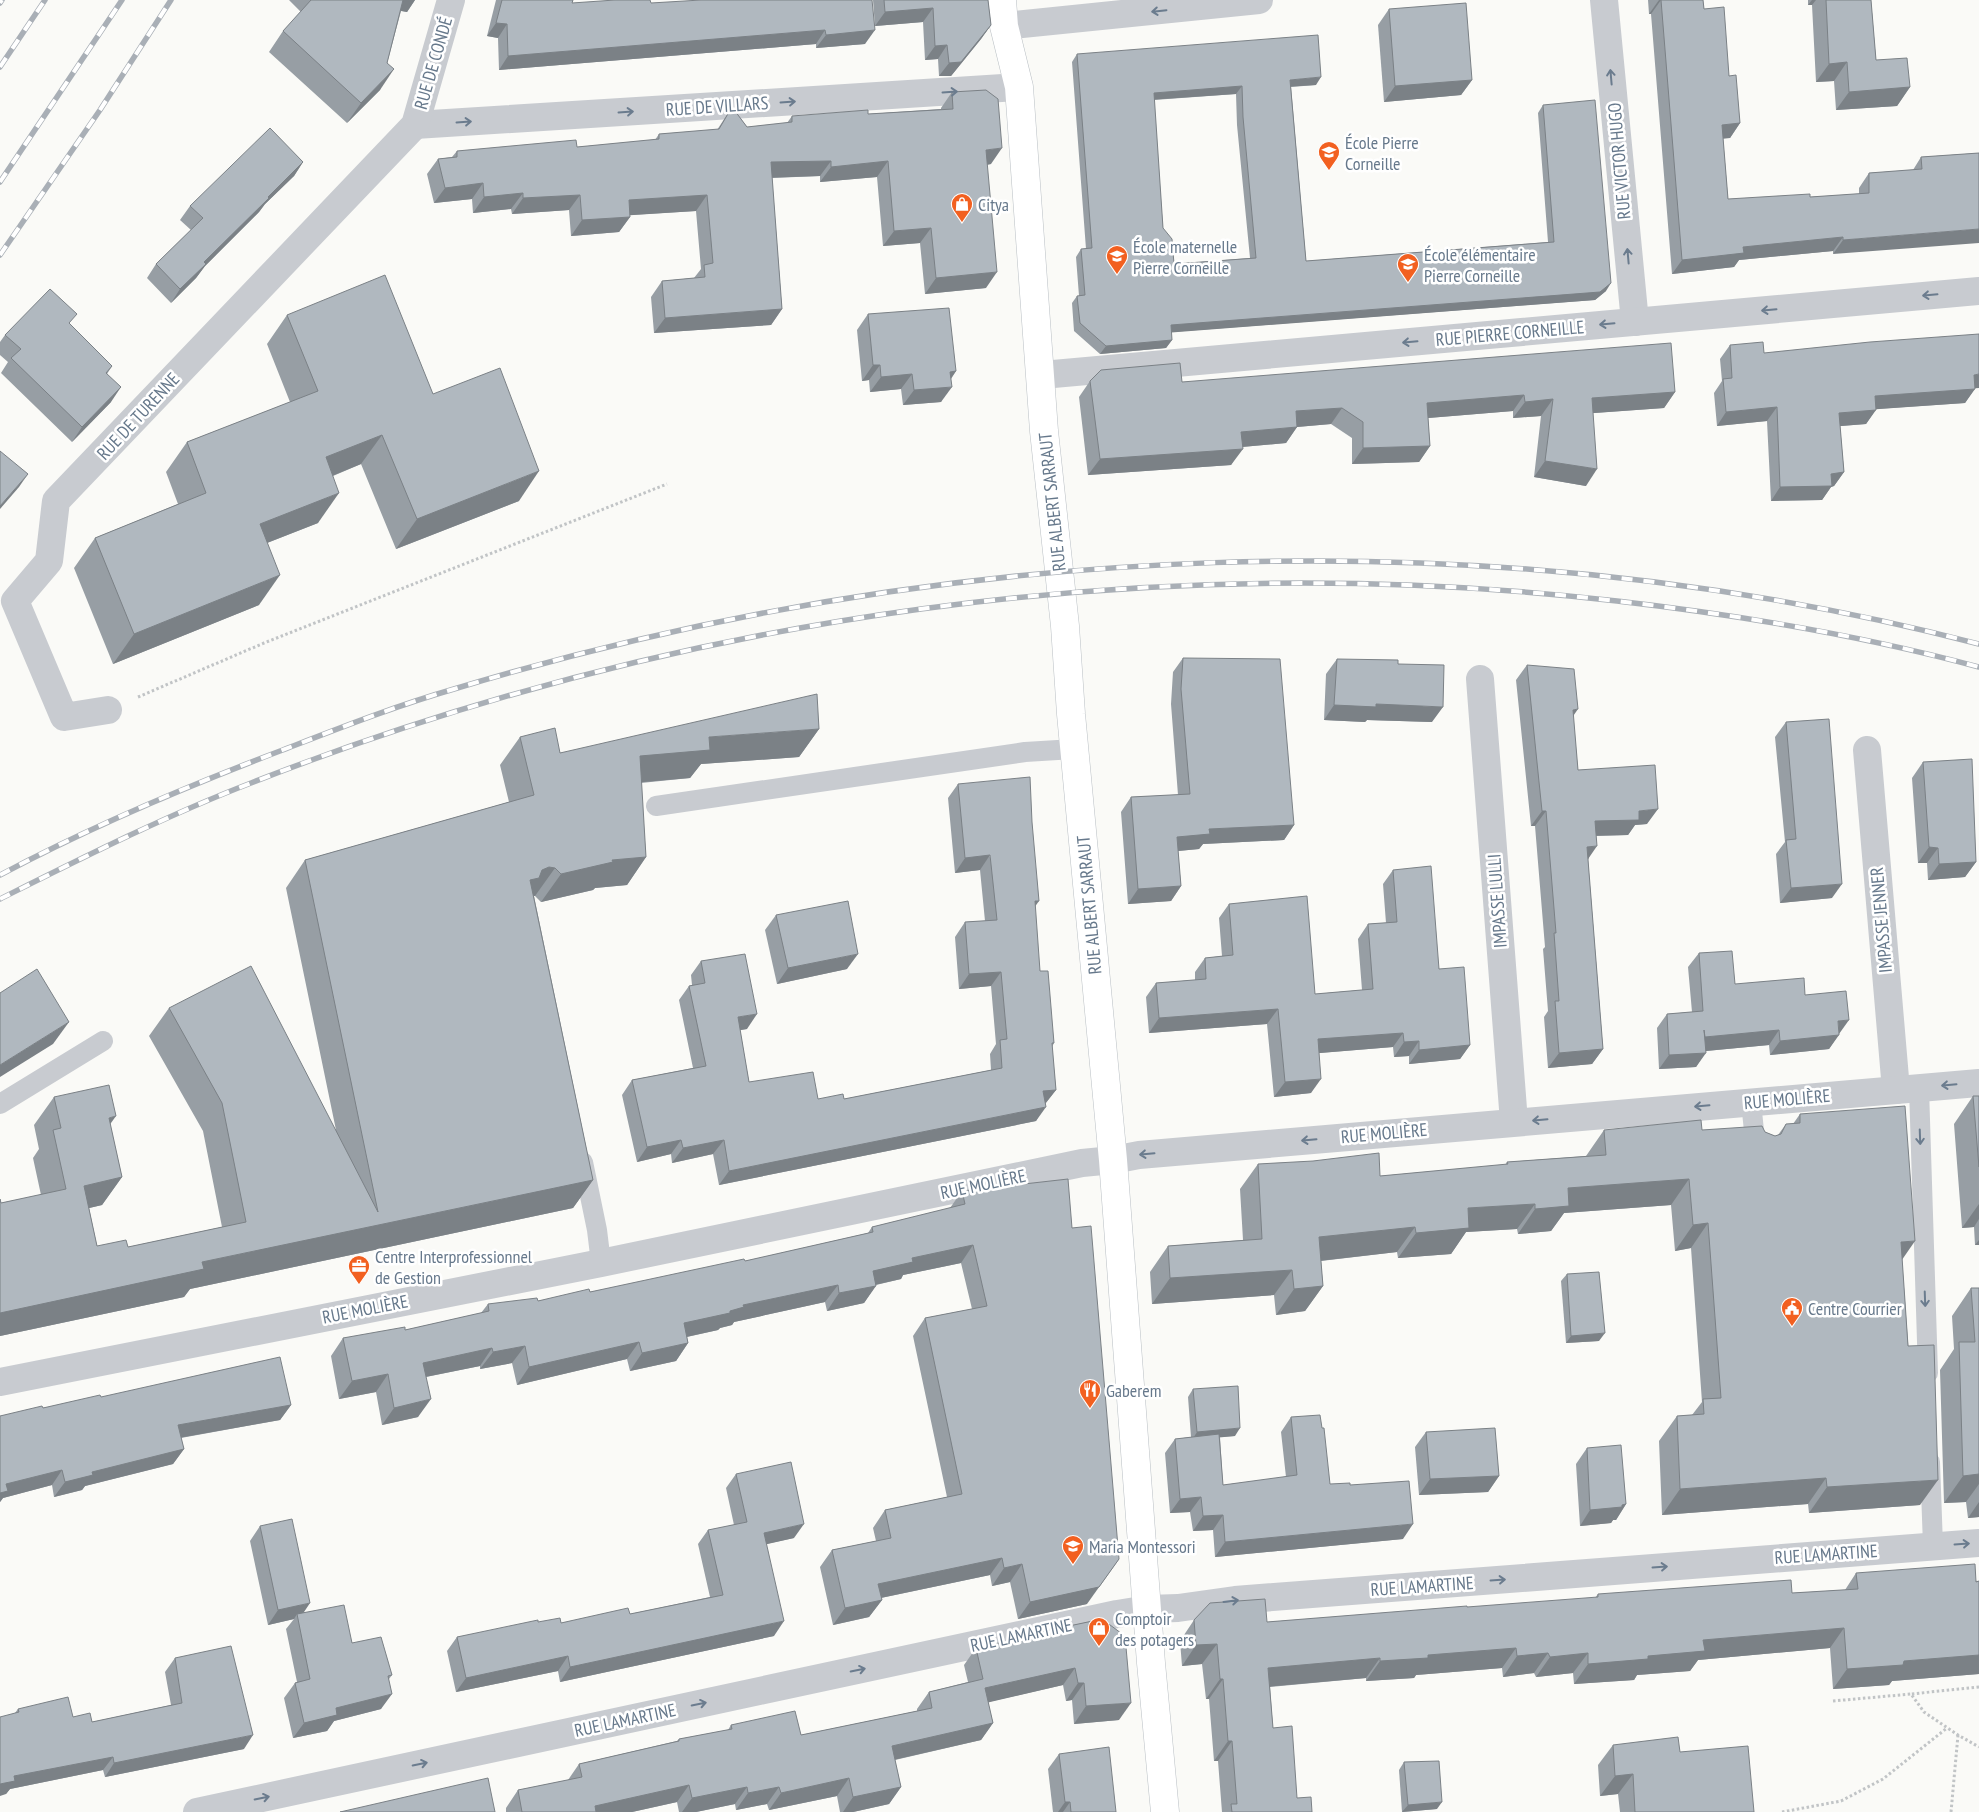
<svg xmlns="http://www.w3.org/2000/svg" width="1979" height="1812" font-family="'PT Sans Narrow',sans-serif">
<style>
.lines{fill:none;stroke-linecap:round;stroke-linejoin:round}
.secondary-casing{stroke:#b9bfc4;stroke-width:29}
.path{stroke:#c1c4c6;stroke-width:3;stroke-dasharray:2.5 2.5;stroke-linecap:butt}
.lane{stroke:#c8cbd0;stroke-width:20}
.street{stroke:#c8cbd0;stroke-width:28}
.secondary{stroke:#fff;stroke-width:28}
.rail-casing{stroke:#a9afb6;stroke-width:5.5}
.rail{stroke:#fff;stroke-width:4;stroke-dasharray:11;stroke-linecap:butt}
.wall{fill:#979ea4;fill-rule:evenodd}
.shaded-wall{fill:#7b8186}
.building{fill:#b0b8bf;stroke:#7b8186;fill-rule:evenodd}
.oneway{stroke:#6b7c8e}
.labels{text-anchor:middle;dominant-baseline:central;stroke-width:5;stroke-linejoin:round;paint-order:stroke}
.street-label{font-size:18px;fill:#66788b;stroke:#fff}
.poi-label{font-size:18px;fill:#66788b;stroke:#fff;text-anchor:start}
</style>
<rect width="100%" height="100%" fill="#fafaf7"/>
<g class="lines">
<!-- secondary casing -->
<g class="secondary-casing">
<path id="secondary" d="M1002,0L1004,26L1019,87L1044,431L1065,626L1071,714L1113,1160L1151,1663L1165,1812"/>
</g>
<!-- path -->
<g class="path">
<path d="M138,697L264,643L667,484"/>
<path d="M1979,1687L1911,1694L1924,1712L1958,1735L1979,1747"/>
<path d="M1833,1701L1911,1694"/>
<path d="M1782,1812L1841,1801L1883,1779L1947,1728"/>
<path d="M1951,1812L1958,1735"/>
</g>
<!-- lane -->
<g class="lane">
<path d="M656,806L1025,752L1074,749"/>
<path d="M1919,1088L1928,1373"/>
<path d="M1751,1102L1756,1150"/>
<path d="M0,1104L103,1041"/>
<path d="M583,1162L597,1230L601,1263"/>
<path d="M1930,1462L1933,1546"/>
</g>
<!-- street -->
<g class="street">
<path d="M1604,0L1635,322"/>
<path d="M1004,26L1259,0"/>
<path d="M415,125L1019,87"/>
<path d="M1042,375L1979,291"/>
<path d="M1480,679L1514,1122"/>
<path d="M108,710L64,717L15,601L49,561L56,501L415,125L451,0"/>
<path d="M1867,750L1896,1090"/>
<path d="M0,1382L601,1263L1082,1163L1113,1160L1139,1155L1979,1083"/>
<path d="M197,1812L1117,1614L1148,1609L1178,1608L1235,1600L1979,1543"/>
</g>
<!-- secondary -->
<use href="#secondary" class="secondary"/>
<!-- rail casing -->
<g class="rail-casing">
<g id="rail">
<path d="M0,3L2,0"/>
<path d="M0,67L45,0"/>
<path d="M0,182L122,0"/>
<path d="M0,255L100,110L171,0"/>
<path d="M0,875C90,827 185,787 280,751C337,729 395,706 454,689C944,541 1482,515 1979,644"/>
<path d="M0,899C82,858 165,816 251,783C682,614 1156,548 1617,601C1739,615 1860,635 1979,667"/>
</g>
</g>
<!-- rail -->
<use href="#rail" class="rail"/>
</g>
<!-- wall -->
<g class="wall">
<path d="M289,0H415L407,12L401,11L380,90L347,123L269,52L283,31L301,12Z"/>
<path d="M496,0H573L572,3H651L872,0L865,44L816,48V44L499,70L498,38L487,36Z"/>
<path d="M873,0H988L991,25L981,39L951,76H939L938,59L925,60L923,22L875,26Z"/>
<path d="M1648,0H1703L1704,9L1729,76L1740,123L1730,138H1723L1728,199L1810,197L1859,194V188L1869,173L1913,170L1921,157L1979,153L1833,254V251L1739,260L1734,267L1672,274L1651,14H1649Z"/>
<path d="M1808,0H1871L1876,60L1910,87L1897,106L1836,110L1834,81L1816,82L1812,5H1808Z"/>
<path d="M1389,9L1472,80L1461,95L1384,102L1378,25Z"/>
<path d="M1077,54L1316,85L1291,87L1306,261L1548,242L1538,113L1543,105L1606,291L1595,300L1171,332L1172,340L1166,348L1100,354L1074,331L1072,303L1077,296H1079L1076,257L1081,249H1086L1072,62ZM1236,94L1237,125L1250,258L1174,264L1163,228L1154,100Z"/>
<path d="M952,92L991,164L987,165L986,288L925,294L920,243L883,246L877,177L820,182V176L772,178L782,309L771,325L654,333L651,297L662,281L694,278L701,269L696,211L630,215V217L619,232L571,236L569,210L512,214L511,209L473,213L472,199L434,203L427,174L438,159L452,157L457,151L577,147L655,140L659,134L717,130L732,107L747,127L787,123L792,116L868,114L941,109V108Z"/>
<path d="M303,162L294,176L265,204L259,212L205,266L196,278L171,303L147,278L156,264L191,230L180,220L190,206Z"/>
<path d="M868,314L956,371L951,379L941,402L903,405L901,389L870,392L869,380L862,381L857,330Z"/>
<path d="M287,315L433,394L519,501L396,549L361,464L333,476L318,523L267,543L259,605L113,664L74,568L95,538L178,504L166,472L187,442L290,402L267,344Z"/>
<path d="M70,324L112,366L107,374L111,402L72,442L1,373L8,362L0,355V342L5,335Z"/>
<path d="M1730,345L1764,353L1975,388L1965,403L1876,409L1866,424L1840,426L1844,472L1834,486L1831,487L1822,500L1771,501L1767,421L1717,426L1714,393L1722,381L1720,359Z"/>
<path d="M1090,381L1182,382L1675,392L1664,408L1593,413L1586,486L1534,477L1541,416L1513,418V411L1428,418L1430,446L1419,462L1352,464V438L1331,424L1297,427L1286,443L1242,447L1231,465L1088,475L1079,397Z"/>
<path d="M1183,658L1294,825L1284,840L1203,844L1199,849L1178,851L1181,886L1171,901L1128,904L1121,812L1131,797L1178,795L1171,704L1173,672Z"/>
<path d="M1337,659L1398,664L1432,722L1367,720L1365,722L1324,720L1326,674Z"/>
<path d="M1527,665L1573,716L1578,770L1647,824L1635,825L1628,835L1596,836L1588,860L1603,1049L1592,1064L1548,1068L1544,1017L1548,1011L1543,949L1545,947L1535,826H1531L1516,680Z"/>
<path d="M1786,722L1832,898L1780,903L1776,854L1785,842L1775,737Z"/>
<path d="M819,729L799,757L701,764L690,778L641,783L646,857L627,885L595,888L593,890L541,902L535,896H534L593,1180L573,1208L190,1289L184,1297L0,1336V1199L1,1203L41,1195L33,1158L39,1149L34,1125L54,1097L110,1124L122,1177L102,1205L89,1208L97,1246L128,1247L222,1227L203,1131L149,1036L169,1008L336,1130L286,888L305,860L509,802L500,765L520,737L560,753Z"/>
<path d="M1923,762L1976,862L1965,877L1928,880L1927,863H1918L1912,778Z"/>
<path d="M958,784L1040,971L1054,1043L1052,1047L1056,1090L1045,1104L1036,1121L719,1185L713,1154L672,1163L671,1154L637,1162L622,1095L632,1080L693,1068L679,1000L689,986L692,985L691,975L701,961L747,1029L740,1030L749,1082L818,1099H844L991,1070L990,1054L996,1044L991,986L959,989L955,937L965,922L985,921L980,870L955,873L948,798Z"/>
<path d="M1393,870L1439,969L1470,1045L1460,1059L1409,1064V1056L1394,1057L1393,1047L1319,1053L1311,1093L1274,1097L1267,1024L1149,1033L1146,997L1156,983L1195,980V972L1205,958L1222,956L1219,918L1229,904L1315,994L1362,990L1358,939L1368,924L1386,923L1383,884Z"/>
<path d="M776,915L847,969L777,984L765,930Z"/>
<path d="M1699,953L1735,984L1805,995L1839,1034L1829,1049L1770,1055L1769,1045L1706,1051L1696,1067L1659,1069L1657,1028L1667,1014L1692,1012L1688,967Z"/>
<path d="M1973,1096H1979V1245H1975L1974,1227L1962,1228L1954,1124Z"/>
<path d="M1800,1114L1902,1260L1920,1505L1809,1513L1808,1504L1662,1515L1659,1441L1677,1416L1692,1415L1702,1402L1691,1248L1675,1251L1671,1205L1564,1213L1551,1231L1518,1234L1517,1229L1466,1232L1451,1254L1398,1258L1397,1252L1321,1261L1323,1286L1305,1311L1276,1315L1274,1295L1152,1304L1150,1272L1168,1246L1243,1240L1240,1189L1258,1164L1380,1176L1505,1165L1507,1162L1586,1156L1604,1130H1702L1765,1132L1775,1136L1778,1135L1786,1124H1793Z"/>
<path d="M962,1191L1087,1604L1018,1619L1010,1582L992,1586L990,1575L881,1598L882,1600L869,1617L833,1625L820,1567L832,1550L876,1541L873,1528L885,1510L947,1497L913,1336L925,1318L972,1309L961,1263L903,1275L901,1279L876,1285L864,1303L827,1311L825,1302L734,1322L732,1325L720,1328L718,1330L687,1337L688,1343L676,1361L630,1371L627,1359L517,1385L512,1363L480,1369V1366L426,1377L418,1417L382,1425L376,1392L339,1399L331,1356L343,1338L405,1330L481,1313L488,1304L538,1301L590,1292L745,1261L868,1233L872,1227L950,1208Z"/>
<path d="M1567,1274L1599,1341L1566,1343L1561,1281Z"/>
<path d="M1971,1288H1979V1517L1968,1518L1966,1502L1944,1503L1940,1370L1954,1349L1952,1316Z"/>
<path d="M1193,1389L1235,1436L1220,1437L1223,1485L1286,1477L1281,1432L1291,1417L1330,1484L1350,1485L1403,1539L1215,1557L1213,1530L1193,1531L1190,1512L1170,1513L1165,1453L1175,1439L1191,1437L1188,1397Z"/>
<path d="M101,1397L291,1405L280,1420L181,1438L184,1449L173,1464L85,1486L82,1490L54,1497L52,1485L3,1498L0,1502V1416Z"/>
<path d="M1426,1432L1499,1476L1488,1492L1419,1495L1415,1447Z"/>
<path d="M1587,1448L1626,1504L1616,1520H1613L1611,1523L1580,1526L1576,1464Z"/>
<path d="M736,1474L794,1538L766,1544L774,1636L560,1682L558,1671L456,1692L447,1651L457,1637L538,1622L561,1623L630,1614L710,1597L698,1544L708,1530L734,1525L726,1488Z"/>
<path d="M260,1526L304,1613L352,1643L392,1675L389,1679L381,1709L334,1721L327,1731L293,1738L284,1698L295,1683L297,1682L286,1629L294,1619L268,1625L250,1541Z"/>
<path d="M1856,1573L1979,1581V1674L1892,1681L1889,1685L1833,1689L1830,1648L1698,1660L1690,1671L1637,1675L1634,1680L1574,1684L1573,1673L1536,1677L1534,1673L1503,1677L1502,1668L1416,1675L1414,1678L1366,1681V1678L1270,1687L1273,1728L1297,1798L1312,1812H1222L1218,1761H1214L1209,1699H1206L1202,1664L1182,1666L1180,1641L1194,1620L1267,1622L1595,1598L1598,1594L1792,1593L1845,1590Z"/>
<path d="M1102,1619L1119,1720L1074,1724L1072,1700L1066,1701L1063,1685L988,1702L993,1723L981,1740L895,1760L901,1787L889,1804L853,1812H840L837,1796L769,1810L767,1804L736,1810L735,1804L696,1812H679L677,1802L632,1812H506V1808L518,1790L568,1780L579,1764L677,1741L679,1739L728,1730L731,1725L801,1735L917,1711V1709L929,1692L968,1682L964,1665L976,1648L1034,1636L1036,1633Z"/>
<path d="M175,1658L244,1749L105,1777L103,1770L10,1789L6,1794L15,1713L18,1709L73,1717L92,1722L171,1705L165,1672Z"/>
<path d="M1613,1745L1680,1752L1754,1812H1620L1618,1794L1600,1796L1598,1765Z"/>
<path d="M1059,1754L1116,1812H1053L1048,1769Z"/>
<path d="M1404,1762L1437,1809L1402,1812L1399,1770Z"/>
</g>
<!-- shaded-wall -->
<g class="shaded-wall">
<path d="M398,0H415L407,12L392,9Z"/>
<path d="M1659,0H1661L1651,14H1649Z"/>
<path d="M1812,0H1816L1812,5H1808Z"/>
<path d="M933,8L923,22L875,26L885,12Z"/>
<path d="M496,23L507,24L498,38L487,36Z"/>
<path d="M991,25L981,39L951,76H939L949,63Z"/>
<path d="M825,30L816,44L499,70L508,56Z"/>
<path d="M875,30L865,44L816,48L826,35Z"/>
<path d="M947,45L938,59L925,60L935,46Z"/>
<path d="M1847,62L1834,81L1816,82L1829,64Z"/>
<path d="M394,69L380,90L347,123L361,103Z"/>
<path d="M1321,77L1316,85L1284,87L1290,80Z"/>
<path d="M1472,80L1461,95L1384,102L1395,86Z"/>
<path d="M1242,86L1236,94L1148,100L1154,93Z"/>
<path d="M1910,87L1897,106L1836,110L1849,92Z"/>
<path d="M1740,123L1730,138L1712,140L1722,125Z"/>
<path d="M1002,148L991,164L975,166L986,150Z"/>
<path d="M831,161L820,176L760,178L771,162Z"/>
<path d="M888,161L877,177L820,182L831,167Z"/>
<path d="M303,162L294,176L265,204L259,212L205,266L196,278L171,303L180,289L204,262L268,197Z"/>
<path d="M483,183L472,199L434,203L445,188Z"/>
<path d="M523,193L511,209L473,213L484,197Z"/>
<path d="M580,195L569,210L512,214L523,198Z"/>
<path d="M707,195L696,211L618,216L629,200Z"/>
<path d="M630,217L619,232L571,236L582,220Z"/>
<path d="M931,228L920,243L883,246L894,231Z"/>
<path d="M1979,229V243L1833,254L1843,240Z"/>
<path d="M1843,237L1833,251L1739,260L1734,267L1672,274L1682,260L1743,247Z"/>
<path d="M997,272L986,288L925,294L936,278Z"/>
<path d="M1611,283L1606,291L1595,300L1165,333L1171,325Z"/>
<path d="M782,309L771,325L654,333L665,318Z"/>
<path d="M1172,340L1166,348L1100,354L1106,346Z"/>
<path d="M873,365H880L869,380L862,381Z"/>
<path d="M956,371L945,387L950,372Z"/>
<path d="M912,374L901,389L870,392L881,377Z"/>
<path d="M1979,374V388L1964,389L1974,375Z"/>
<path d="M121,387L111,402L72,442L82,427Z"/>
<path d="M952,387L941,402L903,405L914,390Z"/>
<path d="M1975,389L1965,403L1865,410L1875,396Z"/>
<path d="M1675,392L1664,408L1581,414L1592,398Z"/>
<path d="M1524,395L1513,411L1416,419L1427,403Z"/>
<path d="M1553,399L1541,416L1513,418L1525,402Z"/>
<path d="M1777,407L1767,421L1717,426L1726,412Z"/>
<path d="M1342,408L1331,424L1285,428L1296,411Z"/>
<path d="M1876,410L1866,424L1829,427L1839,413Z"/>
<path d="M1297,427L1286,443L1230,448L1241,432Z"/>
<path d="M382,435L361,464L305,487L326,457Z"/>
<path d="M1430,446L1419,462L1352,464L1363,448Z"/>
<path d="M1243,449L1231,465L1088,475L1100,459Z"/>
<path d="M1545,461L1597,469L1586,486L1534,477Z"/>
<path d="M539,471L519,501L396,549L417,519Z"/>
<path d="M1844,472L1834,486L1831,487L1822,500L1771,501L1780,487L1831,474Z"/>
<path d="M28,474L19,487L0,509V506Z"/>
<path d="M339,493L318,523L239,554L260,524Z"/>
<path d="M280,575L259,605L113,664L134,634Z"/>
<path d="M1376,704L1443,707L1432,722L1367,720L1365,722L1324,720L1334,705Z"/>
<path d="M1578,709L1567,725L1573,710Z"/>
<path d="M819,729L799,757L701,764L690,778L620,784L640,756L709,737Z"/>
<path d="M1658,809L1647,824L1635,825L1628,835L1584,836L1595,821L1639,811Z"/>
<path d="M1542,811H1546L1535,826H1531Z"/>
<path d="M1294,825L1284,840L1203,844L1199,849L1167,852L1177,837L1209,829Z"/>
<path d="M1597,846L1586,862L1587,847Z"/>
<path d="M1929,847L1938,848L1927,863H1918Z"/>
<path d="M990,855L980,870L955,873L965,858Z"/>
<path d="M646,857L627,885L595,888L593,890L541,902L561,874L612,860Z"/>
<path d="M1976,862L1965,877L1928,880L1939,864Z"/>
<path d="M549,867L555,868L535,896L529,895L530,880L542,870Z"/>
<path d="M1842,884L1832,898L1780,903L1791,888Z"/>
<path d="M1181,886L1171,901L1128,904L1138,889Z"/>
<path d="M1035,901H1039L1029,915Z"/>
<path d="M858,954L847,969L777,984L788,968Z"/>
<path d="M1001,972L991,986L959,989L969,974Z"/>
<path d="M1278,1009L1267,1024L1149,1033L1159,1018Z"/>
<path d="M757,1014L747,1029L728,1032L738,1017Z"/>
<path d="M1849,1020L1839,1034L1838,1021Z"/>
<path d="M69,1022L53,1044L0,1077V1065Z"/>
<path d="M1779,1030L1769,1045L1695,1052L1705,1037Z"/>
<path d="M1403,1033L1393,1047L1308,1054L1318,1039Z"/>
<path d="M1839,1035L1829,1049L1770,1055L1780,1041Z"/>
<path d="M1419,1041L1409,1056L1394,1057L1404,1042Z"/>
<path d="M1470,1045L1460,1059L1409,1064L1419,1050Z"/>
<path d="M1603,1049L1592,1064L1548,1068L1559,1053Z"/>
<path d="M1706,1053L1696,1067L1659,1069L1669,1055Z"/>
<path d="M1321,1079L1311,1093L1274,1097L1285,1082Z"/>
<path d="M1056,1090L1045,1104L1043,1091Z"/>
<path d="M1046,1107L1036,1121L719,1185L729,1171Z"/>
<path d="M116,1116L96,1144L109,1118Z"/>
<path d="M681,1140L671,1154L637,1162L647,1147Z"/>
<path d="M724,1140L713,1154L672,1163L683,1148Z"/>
<path d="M122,1177L102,1205L64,1214L84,1186Z"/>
<path d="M1689,1179L1671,1205L1564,1213L1551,1231L1518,1234L1535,1209L1568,1188Z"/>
<path d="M593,1180L573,1208L190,1289L184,1297L0,1336V1313L202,1262Z"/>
<path d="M1535,1204L1517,1229L1466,1232L1451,1254L1398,1258L1416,1233L1468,1208Z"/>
<path d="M1979,1204V1219L1974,1227L1962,1228Z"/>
<path d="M1708,1223L1691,1248L1675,1251L1693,1225Z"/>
<path d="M1415,1227L1397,1252L1301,1263L1319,1237Z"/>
<path d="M1979,1240V1245H1975Z"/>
<path d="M1915,1241L1897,1267L1901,1242Z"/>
<path d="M973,1245L961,1263L903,1275L901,1279L861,1288L873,1271L912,1258Z"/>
<path d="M1292,1270L1274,1295L1152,1304L1170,1278Z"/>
<path d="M838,1285L825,1302L734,1322L732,1325L720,1328L718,1330L672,1340L684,1323L730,1311L743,1305Z"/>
<path d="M876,1286L864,1303L827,1311L839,1293Z"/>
<path d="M1323,1286L1305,1311L1276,1315L1294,1289Z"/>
<path d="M1605,1333L1599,1341L1566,1343L1571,1336Z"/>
<path d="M639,1342L627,1359L517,1385L529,1367Z"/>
<path d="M688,1343L676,1361L630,1371L642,1353Z"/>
<path d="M525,1346L512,1363L480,1369L493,1352Z"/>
<path d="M492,1348L480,1366L410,1380L423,1363Z"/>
<path d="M388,1374L376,1392L339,1399L352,1381Z"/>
<path d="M431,1399L418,1417L382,1425L394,1408Z"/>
<path d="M291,1405L280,1420L167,1440L178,1425Z"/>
<path d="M1240,1428L1235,1436L1192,1440L1197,1432Z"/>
<path d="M184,1449L173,1464L85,1486L82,1490L54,1497L65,1482L92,1472Z"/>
<path d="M62,1470L52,1485L3,1498L0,1502V1493L6,1484Z"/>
<path d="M1979,1474V1484L1966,1502L1944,1503L1963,1476Z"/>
<path d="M1499,1476L1488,1492L1419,1495L1430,1479Z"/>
<path d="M1826,1478L1808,1504L1662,1515L1680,1489Z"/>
<path d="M1938,1480L1920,1505L1809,1513L1827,1487Z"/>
<path d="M1201,1497L1190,1512L1170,1513L1180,1499Z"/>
<path d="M1979,1502V1517L1968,1518Z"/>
<path d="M1626,1504L1616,1520H1613L1611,1523L1580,1526L1590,1510Z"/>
<path d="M1223,1515L1213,1530L1193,1531L1203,1516Z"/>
<path d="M804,1524L794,1538L754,1547L764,1533Z"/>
<path d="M1413,1524L1403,1539L1215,1557L1225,1542Z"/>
<path d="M1002,1558L990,1575L866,1601L878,1584Z"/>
<path d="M1119,1559L1087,1604L1018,1619L1030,1602Z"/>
<path d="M1022,1564L1010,1582L992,1586L1004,1568Z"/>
<path d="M882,1600L869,1617L833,1625L845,1608Z"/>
<path d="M310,1603L300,1618L297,1614L294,1619L268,1625L278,1610Z"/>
<path d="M784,1621L774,1636L560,1682L570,1667Z"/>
<path d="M1844,1628L1830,1648L1698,1660L1690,1671L1637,1675L1634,1680L1574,1684L1588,1664L1648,1656L1703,1640Z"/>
<path d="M1217,1644L1202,1664L1182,1666L1196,1645Z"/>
<path d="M1516,1648L1502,1668L1416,1675L1414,1678L1366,1681L1380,1661L1428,1655Z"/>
<path d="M1548,1653L1534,1673L1503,1677L1517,1656Z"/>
<path d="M1588,1653L1573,1673L1536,1677L1550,1657Z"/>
<path d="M1979,1655V1674L1892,1681L1889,1685L1833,1689L1847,1669L1904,1661Z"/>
<path d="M568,1656L558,1671L456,1692L466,1678Z"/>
<path d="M1380,1658L1366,1678L1254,1688L1268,1668Z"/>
<path d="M1075,1668L1063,1685L973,1706L985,1688Z"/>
<path d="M1220,1679H1223L1209,1699H1206Z"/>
<path d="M1078,1683H1084L1072,1700L1066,1701Z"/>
<path d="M392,1694L381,1709L334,1721L327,1731L293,1738L304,1723L336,1708Z"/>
<path d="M1131,1703L1119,1720L1074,1724L1086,1706Z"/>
<path d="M993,1723L981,1740L880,1763L892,1746Z"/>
<path d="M253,1735L244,1749L105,1777L114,1763Z"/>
<path d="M1228,1741H1232L1218,1761H1214Z"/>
<path d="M113,1757L103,1770L10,1789L6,1794L0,1796V1784L14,1776Z"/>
<path d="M1633,1774L1618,1794L1600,1796L1615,1776Z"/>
<path d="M849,1778L837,1796L769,1810L781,1793Z"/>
<path d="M689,1785L677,1802L632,1812H590L595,1806Z"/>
<path d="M747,1787L735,1804L696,1812H682L692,1798Z"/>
<path d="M779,1787L767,1804L736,1810L748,1793Z"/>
<path d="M901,1787L889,1804L853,1812H843L853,1797Z"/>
<path d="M1065,1802H1070L1063,1812H1058Z"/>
<path d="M1442,1802L1437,1809L1402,1812L1408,1805Z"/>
</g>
<!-- building -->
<g class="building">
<path d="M311,0H403L387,63L394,69L361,103L283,31Z"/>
<path d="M502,0H573L572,3L615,0H650L651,3L701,0H872L875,30L826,35L825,30L508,56L507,24L496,23Z"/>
<path d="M884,0H988L991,25L961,62L949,63L947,45L935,46L933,8L885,12Z"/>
<path d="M1661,0H1703L1704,9L1724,7L1729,76L1736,75L1740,123L1722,125L1728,199L1810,194V197L1869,193V173L1922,169L1921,157L1979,153V229L1843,240V237L1743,247L1744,253L1682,260Z"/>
<path d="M1826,0H1871L1876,60L1907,58L1910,87L1849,92L1847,62L1829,64Z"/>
<path d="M1466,3L1472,80L1395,86L1389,9Z"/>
<path d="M1318,35L1321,77L1290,80L1306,261L1554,242L1543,105L1595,100L1611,283L1600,292L1171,325L1172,340L1106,346L1080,323L1077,296L1085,295L1081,249L1092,248L1077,54ZM1242,86L1243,117L1256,258L1174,264L1172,239L1163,228L1154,93Z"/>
<path d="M986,90L998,99L1002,148L986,150L997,272L936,278L931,228L894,231L888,161L831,167V161L771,162L782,309L665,318L662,281L705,277L704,265L713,263L707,195L629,200L630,217L582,220L580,195L523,198V193L484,197L483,183L445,188L438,159L457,157V151L576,140L577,147L659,139V134L719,129L732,107L747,127L792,122V116L868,110V114L953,109L952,92Z"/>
<path d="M270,128L303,162L268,197L269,198L204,262L206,264L180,289L156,264L203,218L190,206Z"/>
<path d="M385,275L433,394L500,368L539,471L417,519L382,435L326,457L339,493L260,524L280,575L134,634L95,538L206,493L187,442L318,391L287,315Z"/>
<path d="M50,289L77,314L69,323L112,366L106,373L121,387L82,427L11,358L21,349L5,335Z"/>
<path d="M949,308L956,371L950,372L952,387L914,390L912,374L881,377L880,365H873L868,314Z"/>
<path d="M1979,334V374L1974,375L1975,389L1875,396L1876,410L1839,413L1844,472L1831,474L1832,486L1780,487L1777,407L1726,412L1723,379L1732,378L1730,345L1763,342L1764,353L1870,342Z"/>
<path d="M1671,343L1675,392L1592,398L1597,469L1545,461L1553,399L1525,402L1524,395L1427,403L1430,446L1363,448V422L1342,408L1296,411L1297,427L1241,432L1243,449L1100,459L1090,381L1101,370L1180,363L1182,382Z"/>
<path d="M0,451L28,474L0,506Z"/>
<path d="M1183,658L1280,659L1294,825L1209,829L1210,834L1177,837L1181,886L1138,889L1131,797L1190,794L1181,689Z"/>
<path d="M1337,659L1398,660V664L1444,665L1443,707L1376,704V707L1334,705Z"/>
<path d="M1527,665L1574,669L1578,709L1573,710L1578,770L1655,765L1658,809L1639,811V820L1595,821L1597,846L1587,847L1603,1049L1559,1053L1555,1001H1559L1554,933H1556L1546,811H1542Z"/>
<path d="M817,694L819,729L709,737L710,750L640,756L646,857L612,860L613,862L561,874L555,868L549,867L542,870L539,878L530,880L593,1180L202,1262L204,1269L0,1313V1199L1,1203L66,1189L53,1130L61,1128L54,1097L109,1085L116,1116L109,1118L122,1177L84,1186L97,1246L126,1240L128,1247L246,1222L222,1103L169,1008L251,966L378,1212L305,860L534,795L520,737L555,728L560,753Z"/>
<path d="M1829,719L1842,884L1791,888L1786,840L1796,839L1786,722Z"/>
<path d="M1972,759L1976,862L1939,864L1938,848L1929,847L1923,762Z"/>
<path d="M1030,777L1032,822L1039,901H1035L1040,971H1048L1054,1043H1052L1056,1090L1043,1091L1046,1107L729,1171L724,1140L683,1148L681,1140L647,1147L632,1080L706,1066L689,986L705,983L701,961L745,954L757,1014L738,1017L749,1082L813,1072L818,1099L843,1094L844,1099L1002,1068L1000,1040L1007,1039L1001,972L969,974L965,922L997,920L990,855L965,858L958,784Z"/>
<path d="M1431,866L1439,969L1464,967L1470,1045L1419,1050V1041L1404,1042L1403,1033L1318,1039L1321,1079L1285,1082L1278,1009L1159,1018L1156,983L1206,979L1205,958L1233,955L1229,904L1307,896L1315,994L1373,989L1368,924L1397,922L1393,870Z"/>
<path d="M848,901L858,954L788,968L776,915Z"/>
<path d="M1732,951L1735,984L1804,978L1805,995L1846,991L1849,1020L1838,1021L1839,1035L1780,1041L1779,1030L1705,1037L1704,1030L1706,1053L1669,1055L1667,1014L1703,1011L1699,953Z"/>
<path d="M37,969L69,1022L0,1065V993Z"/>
<path d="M1973,1096H1979V1167Z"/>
<path d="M1905,1106L1915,1241L1901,1242L1908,1346L1934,1345L1938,1480L1827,1487L1826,1478L1680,1489L1677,1416L1704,1414L1703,1399L1721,1398L1708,1223L1693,1225L1689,1179L1568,1188L1569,1206L1535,1209V1204L1468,1208L1469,1228L1416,1233L1415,1227L1319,1237L1323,1286L1294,1289L1292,1270L1170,1278L1168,1246L1262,1239L1258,1164L1313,1161L1379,1153L1380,1176L1508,1164L1507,1162L1606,1155L1604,1130L1701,1120L1702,1130L1762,1126L1765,1132L1775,1136L1781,1134L1786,1124L1800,1123V1114Z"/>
<path d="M1068,1179L1072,1228L1091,1226L1119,1559L1099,1587L1030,1602L1022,1564L1004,1568L1002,1558L878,1584L882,1600L845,1608L832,1550L891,1538L885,1510L962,1494L925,1318L987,1306L973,1245L912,1258L913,1262L873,1271L876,1286L839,1293L838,1285L743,1305L744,1307L730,1311V1313L684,1323L688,1343L642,1353L639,1342L529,1367L525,1346L493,1352L492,1348L423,1363L431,1399L394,1408L388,1374L352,1381L343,1338L405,1327V1330L489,1311L488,1304L537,1298L538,1301L589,1289L590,1292L744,1259L745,1261L873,1232L872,1227L965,1204L962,1191Z"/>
<path d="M1599,1272L1605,1333L1571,1336L1567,1274Z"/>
<path d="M1971,1288H1979V1474L1963,1476L1959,1342H1975Z"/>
<path d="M280,1357L291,1405L178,1425L184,1449L92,1472L93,1475L65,1482L62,1470L6,1484L8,1491L0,1493V1416L42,1406L43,1408L100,1395L101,1397Z"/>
<path d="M1238,1386L1240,1428L1197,1432L1193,1389Z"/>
<path d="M1320,1415L1322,1428H1324L1330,1484L1350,1483V1485L1409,1481L1413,1524L1225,1542L1223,1515L1203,1516L1201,1497L1180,1499L1175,1439L1219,1434L1223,1485L1297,1475L1291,1417Z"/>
<path d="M1495,1428L1499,1476L1430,1479L1426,1432Z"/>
<path d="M1621,1445L1626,1504L1622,1505V1507L1590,1510L1587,1448Z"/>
<path d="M791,1462L804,1524L764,1533L784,1621L570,1667L568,1656L466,1678L457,1637L538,1620V1622L560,1618L561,1623L628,1608L630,1614L723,1595L708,1530L747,1522L736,1474Z"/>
<path d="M292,1519L310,1603L278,1610L260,1526Z"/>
<path d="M1975,1564L1976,1582L1979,1581V1655L1904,1661L1903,1665L1847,1669L1844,1628L1703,1640L1705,1651L1648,1656V1659L1588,1664V1653L1550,1657L1548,1653L1517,1656L1516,1648L1428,1655V1658L1380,1661V1658L1268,1668L1273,1728L1292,1726L1297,1798L1311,1797L1312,1812H1232L1231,1804H1237L1232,1741H1228L1223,1679H1220L1217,1644L1196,1645L1194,1620L1210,1603L1265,1599L1267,1622L1467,1606V1607L1598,1597V1594L1791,1580L1792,1593L1858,1589L1856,1573Z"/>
<path d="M344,1605L352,1643L381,1637L392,1675L388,1676L392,1694L336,1708L337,1715L304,1723L295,1683L310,1679L297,1614Z"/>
<path d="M1102,1619L1125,1636L1131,1703L1086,1706L1084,1683H1078L1075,1668L985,1688L993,1723L892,1746L901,1787L853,1797L849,1778L781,1793L779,1787L748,1793L747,1787L692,1798L689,1785L595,1806L596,1812H522L518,1790L582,1777L579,1764L679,1741V1739L732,1729L731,1725L795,1711L801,1735L932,1708L929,1692L983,1679L976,1648L1036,1635V1633Z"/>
<path d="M231,1646L253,1735L114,1763L113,1757L14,1776L15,1781L0,1784V1717L19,1712L18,1709L68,1697L73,1717L90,1713L92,1722L182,1703L175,1658Z"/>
<path d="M1678,1737L1680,1752L1748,1746L1754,1812H1635L1633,1774L1615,1776L1613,1745Z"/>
<path d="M1109,1747L1116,1812H1071L1070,1802H1065L1059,1754Z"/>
<path d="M1439,1761L1442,1802L1408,1805L1404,1762Z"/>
<path d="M488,1778L495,1812H340Z"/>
</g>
<!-- one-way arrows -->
<defs><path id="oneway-shaft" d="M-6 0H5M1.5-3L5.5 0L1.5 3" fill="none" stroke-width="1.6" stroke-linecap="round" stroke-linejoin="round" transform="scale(1.25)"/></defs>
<g class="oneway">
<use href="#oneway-shaft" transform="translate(1159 11) rotate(174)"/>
<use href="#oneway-shaft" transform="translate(1611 77) rotate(-95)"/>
<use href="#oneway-shaft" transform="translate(950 92) rotate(-4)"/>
<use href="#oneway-shaft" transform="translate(788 102) rotate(-4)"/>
<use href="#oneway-shaft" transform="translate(626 112) rotate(-4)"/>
<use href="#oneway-shaft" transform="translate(464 122) rotate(-4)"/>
<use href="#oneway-shaft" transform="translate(1628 256) rotate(-95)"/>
<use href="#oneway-shaft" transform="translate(1930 295) rotate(175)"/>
<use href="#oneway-shaft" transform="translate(1769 310) rotate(175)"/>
<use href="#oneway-shaft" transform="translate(1607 324) rotate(175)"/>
<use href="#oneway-shaft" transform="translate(1410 342) rotate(175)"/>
<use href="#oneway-shaft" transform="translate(1949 1085) rotate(175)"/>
<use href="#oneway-shaft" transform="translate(1702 1106) rotate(175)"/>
<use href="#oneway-shaft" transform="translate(1540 1120) rotate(175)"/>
<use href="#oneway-shaft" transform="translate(1920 1137) rotate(88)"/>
<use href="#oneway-shaft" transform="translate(1309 1140) rotate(175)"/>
<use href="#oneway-shaft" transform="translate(1147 1154) rotate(175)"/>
<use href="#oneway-shaft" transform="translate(1925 1299) rotate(88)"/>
<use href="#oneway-shaft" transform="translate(1962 1544) rotate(-4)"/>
<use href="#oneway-shaft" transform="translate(1660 1567) rotate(-4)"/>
<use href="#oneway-shaft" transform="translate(1498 1580) rotate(-4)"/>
<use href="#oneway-shaft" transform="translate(1231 1601) rotate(-7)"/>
<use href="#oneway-shaft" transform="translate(858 1670) rotate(-12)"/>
<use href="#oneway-shaft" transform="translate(699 1704) rotate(-12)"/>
<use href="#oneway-shaft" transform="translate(420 1764) rotate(-12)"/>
<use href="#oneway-shaft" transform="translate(262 1798) rotate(-12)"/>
</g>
<!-- icons -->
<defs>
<g id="school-pin" transform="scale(1.125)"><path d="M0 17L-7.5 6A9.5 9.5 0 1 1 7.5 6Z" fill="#f26020" stroke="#fff"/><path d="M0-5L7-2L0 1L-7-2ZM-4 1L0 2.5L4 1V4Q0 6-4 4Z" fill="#fff"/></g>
<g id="shop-pin" transform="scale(1.125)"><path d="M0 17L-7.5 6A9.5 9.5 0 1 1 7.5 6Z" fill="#f26020" stroke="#fff"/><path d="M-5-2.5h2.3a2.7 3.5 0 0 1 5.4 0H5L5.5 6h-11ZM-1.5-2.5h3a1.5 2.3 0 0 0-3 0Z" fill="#fff"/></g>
<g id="office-pin" transform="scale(1.125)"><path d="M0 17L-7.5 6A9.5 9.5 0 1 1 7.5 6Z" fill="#f26020" stroke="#fff"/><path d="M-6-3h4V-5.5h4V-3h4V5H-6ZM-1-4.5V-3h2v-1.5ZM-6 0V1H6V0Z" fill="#fff"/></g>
<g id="civic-pin" transform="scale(1.125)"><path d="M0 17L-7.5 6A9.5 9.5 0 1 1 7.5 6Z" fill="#f26020" stroke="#fff"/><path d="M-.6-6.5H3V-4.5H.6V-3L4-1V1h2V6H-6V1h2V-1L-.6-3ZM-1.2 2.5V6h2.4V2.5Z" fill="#fff"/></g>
<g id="restaurant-pin" transform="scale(1.125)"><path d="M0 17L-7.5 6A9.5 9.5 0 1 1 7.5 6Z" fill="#f26020" stroke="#fff"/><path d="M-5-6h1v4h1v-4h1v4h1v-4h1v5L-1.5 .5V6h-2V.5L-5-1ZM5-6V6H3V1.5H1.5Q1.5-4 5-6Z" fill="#fff"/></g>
</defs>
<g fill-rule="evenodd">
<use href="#school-pin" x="1329" y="152"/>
<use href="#shop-pin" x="962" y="204"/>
<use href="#school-pin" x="1117" y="256"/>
<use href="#school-pin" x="1408" y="264"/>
<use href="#office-pin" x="359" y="1266"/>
<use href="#civic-pin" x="1792" y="1308"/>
<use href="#restaurant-pin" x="1090" y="1390"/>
<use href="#school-pin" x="1073" y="1546"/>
<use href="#shop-pin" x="1099" y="1628"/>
</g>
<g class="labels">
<!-- street labels -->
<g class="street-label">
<text transform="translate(433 63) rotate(-74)">RUE DE CONDÉ</text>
<text transform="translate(717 106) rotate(-4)">RUE DE VILLARS</text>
<text transform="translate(1619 161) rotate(-95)">RUE VICTOR HUGO</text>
<text transform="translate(1510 333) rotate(-5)">RUE PIERRE CORNEILLE</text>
<text transform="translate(138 416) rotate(-47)">RUE DE TURENNE</text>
<text transform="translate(1052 502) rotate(-96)">RUE ALBERT SARRAUT</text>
<text transform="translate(1497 901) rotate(-94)">IMPASSE LULLI</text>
<text transform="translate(1089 905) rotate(-95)">RUE ALBERT SARRAUT</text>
<text transform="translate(1881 920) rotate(-95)">IMPASSE JENNER</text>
<text transform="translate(1787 1099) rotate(-5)">RUE MOLIÈRE</text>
<text transform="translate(1384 1133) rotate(-5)">RUE MOLIÈRE</text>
<text transform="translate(983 1184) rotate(-12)">RUE MOLIÈRE</text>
<text transform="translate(365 1309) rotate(-11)">RUE MOLIÈRE</text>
<text transform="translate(1826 1554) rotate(-4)">RUE LAMARTINE</text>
<text transform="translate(1422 1586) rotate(-4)">RUE LAMARTINE</text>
<text transform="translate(1021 1635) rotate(-12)">RUE LAMARTINE</text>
<text transform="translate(625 1720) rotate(-12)">RUE LAMARTINE</text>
</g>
<!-- poi labels -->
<g class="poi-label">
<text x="1345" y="142">École Pierre<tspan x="1345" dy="21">Corneille</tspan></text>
<text x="978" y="204">Citya</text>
<text x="1133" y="246">École maternelle<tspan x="1133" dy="21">Pierre Corneille</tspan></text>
<text x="1424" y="254">École élémentaire<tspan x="1424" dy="21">Pierre Corneille</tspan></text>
<text x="375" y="1256">Centre Interprofessionnel<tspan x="375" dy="21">de Gestion</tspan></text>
<text x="1808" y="1308">Centre Courrier</text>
<text x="1106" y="1390">Gaberem</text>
<text x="1089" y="1546">Maria Montessori</text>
<text x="1115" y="1618">Comptoir<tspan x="1115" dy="21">des potagers</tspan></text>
</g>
</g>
</svg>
